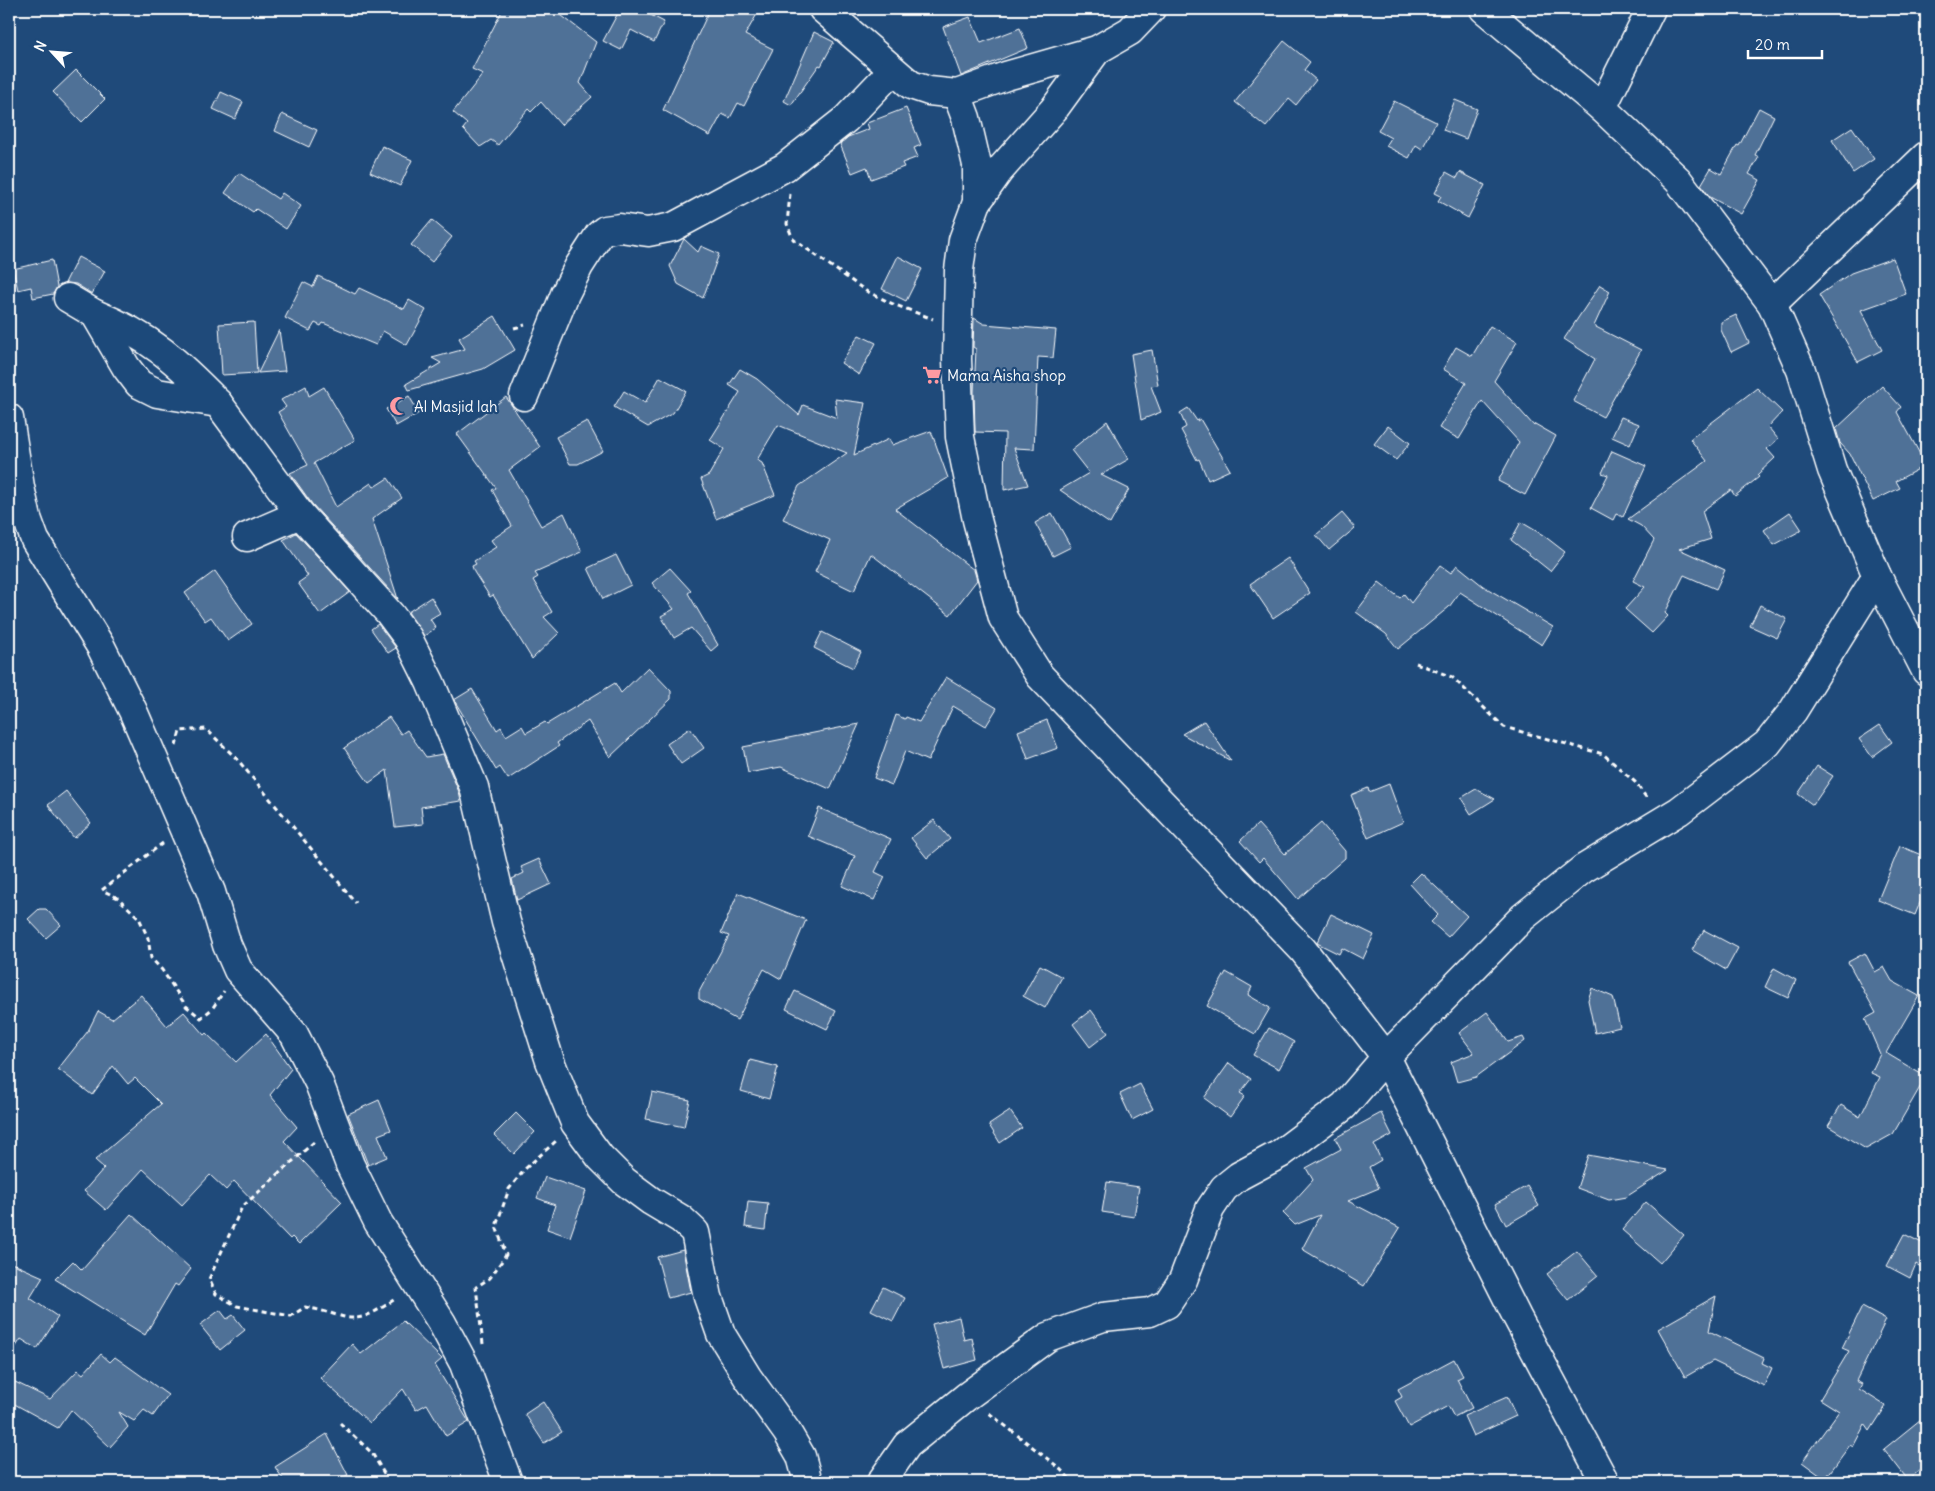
<svg xmlns="http://www.w3.org/2000/svg" width="1935" height="1491" font-family="Delius,sans-serif">
<style>
.building{fill:#507197;stroke:#fff}
.lines{fill:none;stroke-linecap:round;stroke-linejoin:round}
.minor-casing{stroke:#fff;stroke-width:31}
.path{stroke:#fff;stroke-width:3;stroke-dasharray:5 4;stroke-linecap:butt}
.minor{stroke:#1f4a7a;stroke-width:28}
.labels{text-anchor:middle;dominant-baseline:central;stroke-width:4.5;stroke-linejoin:round;paint-order:stroke}
.poi-label{font-size:15px;fill:#fff;stroke:#1f4a7a;text-anchor:start}
</style>
<rect width="100%" height="100%" fill="#1f4a7a"/>
<filter id="ink" filterUnits="userSpaceOnUse"><feTurbulence type="fractalNoise" baseFrequency=".02" numOctaves="2"/><feDisplacementMap in="SourceGraphic" scale="10" xChannelSelector="R" yChannelSelector="G"/><feConvolveMatrix kernelMatrix="1 2 1 2 8 2 1 2 1" color-interpolation-filters="sRGB"/></filter>
<g filter="url(#ink)">
<!-- building -->
<g class="building">
<path d="M503,9H553L596,42L580,83L592,97L561,125L541,102L531,112L528,109L498,145L491,140L480,147L463,129L467,124L453,112L483,74L472,69Z"/>
<path d="M620,9H639L664,22L654,42L631,30L621,50L603,41Z"/>
<path d="M710,9H760L745,35L773,49L744,106L738,103L730,118L722,114L710,136L663,110Z"/>
<path d="M970,17L981,43L1020,28L1028,48L961,76L943,27Z"/>
<path d="M814,32L834,42L821,66L819,65L791,105L784,101Z"/>
<path d="M1284,41L1310,62L1304,70L1316,80L1296,105L1289,99L1266,127L1235,102Z"/>
<path d="M76,70L105,99L82,122L53,92Z"/>
<path d="M221,92L243,102L235,119L213,109Z"/>
<path d="M1455,100L1477,109L1466,139L1443,130Z"/>
<path d="M1394,101L1436,122L1422,149L1416,145L1409,158L1386,146L1391,138L1378,131Z"/>
<path d="M906,108L921,145L914,148L918,157L902,163L904,167L871,179L867,167L852,173L840,144L848,137L869,129L867,123Z"/>
<path d="M1759,108L1774,116L1755,155L1759,157L1749,174L1760,180L1741,214L1710,197L1701,185L1711,168L1721,174L1737,145L1739,146Z"/>
<path d="M282,114L317,130L309,147L275,131Z"/>
<path d="M1852,127L1874,159L1853,173L1832,140Z"/>
<path d="M382,146L412,160L400,186L370,172Z"/>
<path d="M1446,172L1457,178L1460,172L1485,185L1468,218L1438,201L1441,196L1435,193Z"/>
<path d="M239,173L278,199L282,193L301,206L286,229L256,209L253,212L225,193Z"/>
<path d="M432,220L452,237L432,262L411,245Z"/>
<path d="M684,239L698,252L701,246L719,254L703,298L678,284L670,266Z"/>
<path d="M898,256L922,269L906,301L882,289Z"/>
<path d="M78,257L105,271L92,294L76,284L65,283Z"/>
<path d="M1893,258L1906,294L1861,310L1882,350L1858,362L1819,295L1851,273Z"/>
<path d="M52,260L57,287L53,294L33,298L31,287L18,290L13,269Z"/>
<path d="M318,276L355,294L359,288L404,309L409,300L426,310L407,345L383,331L376,345L323,323L321,326L315,323L310,331L285,318L303,282L313,287Z"/>
<path d="M1600,285L1610,291L1594,326L1641,350L1603,417L1573,401L1595,359L1564,339Z"/>
<path d="M1736,315L1749,343L1731,352L1721,330V322Z"/>
<path d="M495,316L515,350L483,369L409,390L406,384L441,363L432,358L465,349L459,338Z"/>
<path d="M974,318L984,324L1056,330L1053,358L1038,357L1034,449L1014,448L1028,485L1004,490L1005,433L975,432L974,392L976,349L973,347Z"/>
<path d="M254,322L257,373L222,375L219,324Z"/>
<path d="M1490,326L1517,342L1494,381L1534,426L1535,424L1556,436L1525,495L1498,481L1519,442L1482,401L1459,439L1439,428L1466,383L1443,369L1456,347L1472,356Z"/>
<path d="M279,330L285,371L258,373Z"/>
<path d="M859,335L876,343L859,375L841,363Z"/>
<path d="M1152,350L1158,385L1151,386L1161,412L1141,420L1131,354Z"/>
<path d="M740,369L757,379L799,415L803,405L837,418L835,399L865,403L854,455L889,439L892,445L931,431L948,478L895,509L974,570L977,580L950,615L871,554L854,591L815,572L830,540L783,519L799,486L847,453L778,425L757,460L762,463L775,495L716,519L701,479L709,475L724,449L710,440L740,392L729,385Z"/>
<path d="M660,377L686,391L673,413L648,427L614,407L624,391L645,403Z"/>
<path d="M306,386L309,396L324,387L355,440L314,463L336,507L371,483L374,487L388,478L402,498L372,519L398,599L312,504L290,473L308,465L278,412L286,407L281,400Z"/>
<path d="M1882,386L1901,407L1897,412L1926,465L1896,481L1900,488L1873,501L1850,454L1840,443L1836,429Z"/>
<path d="M1757,388L1782,412L1768,427L1778,439L1767,449L1775,458L1757,475L1759,477L1735,496L1731,490L1702,511L1711,539L1679,549L1725,570L1716,589L1684,575L1665,613L1668,616L1652,633L1625,609L1645,587L1633,581L1654,540L1641,526L1628,519L1707,461L1690,439Z"/>
<path d="M409,396L419,413L396,426L386,409Z"/>
<path d="M506,397L540,447L509,470L541,526L564,513L582,552L535,573L538,577L533,580L552,612L544,617L559,633L532,659L493,595L490,597L474,572L472,566L476,564L474,561L496,547L491,540L512,526L492,490L496,488L457,434Z"/>
<path d="M1188,408L1197,421L1200,419L1230,470L1208,480L1199,459L1197,460L1181,430L1186,427L1180,413Z"/>
<path d="M1621,417L1639,424L1630,445L1612,437Z"/>
<path d="M587,421L603,451L578,464H570L556,437Z"/>
<path d="M1107,421L1129,459L1101,475L1129,489L1110,524L1060,490L1089,473L1071,450Z"/>
<path d="M1388,426L1410,443L1396,460L1374,444Z"/>
<path d="M1612,451L1646,466L1623,517L1616,514L1613,520L1591,508L1608,475L1602,473Z"/>
<path d="M1790,512L1802,530L1774,545L1764,530Z"/>
<path d="M1052,513L1071,547L1053,556L1035,523Z"/>
<path d="M1342,513L1355,528L1329,550L1316,535Z"/>
<path d="M1521,522L1543,535L1565,552L1550,571L1511,540Z"/>
<path d="M296,533L350,592L320,614L298,583L308,576L283,540Z"/>
<path d="M616,555L631,585L603,599L588,568Z"/>
<path d="M1288,558L1310,593L1273,618L1250,584Z"/>
<path d="M1440,565L1451,573L1457,565L1483,586L1553,627L1542,645L1460,592L1449,607L1398,649L1386,634L1356,612L1379,582L1400,598L1404,594L1411,603Z"/>
<path d="M670,568L691,591L688,593L718,645L711,651L691,628L674,638L661,616L674,609L652,583Z"/>
<path d="M215,571L252,624L228,641L211,617L205,621L185,593Z"/>
<path d="M431,597L440,613L430,619L436,628L424,636L408,612Z"/>
<path d="M1760,605L1787,619L1777,638L1750,626Z"/>
<path d="M378,624L396,648L388,653L371,629Z"/>
<path d="M822,632L861,652L853,668L814,648Z"/>
<path d="M648,667L671,691V699L610,757L588,721L557,743L559,746L508,779L500,767L496,770L454,700L472,689L497,730L501,727L506,736L522,726L526,733L545,722L547,724L615,683L621,693Z"/>
<path d="M946,677L997,708L986,726L953,706L928,761L905,751L892,785L874,778L896,715L905,719L906,717L919,722Z"/>
<path d="M389,717L401,734L407,730L426,757L443,754L459,792L461,801L421,807L423,824L395,827L387,770L369,783L344,748Z"/>
<path d="M1047,720L1058,748L1028,759L1018,731Z"/>
<path d="M1204,721L1231,761L1182,734Z"/>
<path d="M859,724L830,789L781,767L748,773L743,747Z"/>
<path d="M1880,725L1892,742L1872,757L1859,739Z"/>
<path d="M690,728L704,748L681,764L667,744Z"/>
<path d="M1817,766L1833,776L1813,805L1798,794Z"/>
<path d="M1389,784L1403,822L1368,838L1351,795L1368,788L1369,792Z"/>
<path d="M1476,789L1495,799L1471,814L1461,798Z"/>
<path d="M66,791L91,823L74,838L48,805Z"/>
<path d="M819,808L891,839L875,872L885,877L874,900L842,886L855,856L808,836Z"/>
<path d="M934,820L950,839L927,858L911,838Z"/>
<path d="M1321,823L1345,851V858L1298,899L1263,858L1259,862L1240,841L1258,824L1285,854Z"/>
<path d="M1900,846L1926,857V888L1915,915L1878,900Z"/>
<path d="M539,859L551,884L517,900L512,879L524,873L521,867Z"/>
<path d="M1421,873L1467,916L1448,937L1431,922L1438,915L1410,884Z"/>
<path d="M738,893L806,920L781,979L764,969L737,1020L699,999V992L729,936L721,933Z"/>
<path d="M39,909H46L61,925L46,938L28,919Z"/>
<path d="M1331,914L1374,935L1363,959L1342,948L1339,954L1317,943Z"/>
<path d="M1704,930L1738,948L1726,970L1692,950Z"/>
<path d="M1865,953L1875,972L1884,967L1892,981L1919,996L1886,1053L1926,1077L1893,1134L1866,1149L1828,1126L1841,1105L1860,1117L1880,1077L1871,1073L1880,1054L1865,1019L1876,1013L1848,962Z"/>
<path d="M1040,965L1062,977L1045,1008L1023,996Z"/>
<path d="M1774,968L1796,980L1788,998L1765,987Z"/>
<path d="M1226,972L1252,987L1248,995L1270,1008L1255,1034L1207,1006Z"/>
<path d="M1592,988L1613,997L1620,1027L1595,1033L1588,1000Z"/>
<path d="M795,991L836,1011L827,1029L786,1009Z"/>
<path d="M141,995L167,1026L184,1012L204,1035L206,1033L236,1062L266,1034L291,1069L270,1095L297,1127L284,1141L342,1202L299,1244L292,1237L290,1239L234,1181L226,1190L210,1175L182,1205L143,1169L106,1210L84,1191L104,1168L95,1160L161,1104L135,1078L128,1084L113,1066L92,1095L58,1069L88,1031L98,1011L112,1019Z"/>
<path d="M1091,1010L1108,1033L1090,1047L1073,1024Z"/>
<path d="M1487,1012L1508,1042L1523,1037L1525,1041L1476,1077L1457,1082L1451,1062L1474,1053L1459,1033Z"/>
<path d="M1269,1028L1294,1042L1279,1069L1253,1055Z"/>
<path d="M750,1060L778,1067L769,1099L741,1091Z"/>
<path d="M1229,1063L1251,1079L1240,1093L1245,1096L1230,1117L1204,1098Z"/>
<path d="M1140,1084L1153,1109L1132,1120L1120,1094Z"/>
<path d="M652,1092L690,1100L684,1127L646,1119Z"/>
<path d="M379,1100L391,1130L378,1135L387,1157L368,1165L348,1114Z"/>
<path d="M1010,1111L1022,1128L1000,1143L989,1125Z"/>
<path d="M516,1113L535,1132L514,1154L494,1135Z"/>
<path d="M1381,1113L1392,1135L1374,1145L1381,1160L1369,1167L1379,1188L1348,1201L1400,1228L1364,1286L1302,1249L1320,1215L1295,1225L1283,1213L1313,1180L1306,1168L1341,1149L1335,1138Z"/>
<path d="M1588,1155L1668,1170L1626,1197L1609,1200L1577,1188Z"/>
<path d="M545,1177L586,1191L570,1237L547,1229L555,1205L537,1198Z"/>
<path d="M1107,1182L1139,1187L1134,1217L1102,1212Z"/>
<path d="M1527,1186L1539,1206L1506,1225L1495,1204Z"/>
<path d="M748,1201L768,1203L765,1230L745,1227Z"/>
<path d="M1646,1202L1684,1235L1660,1263L1622,1230Z"/>
<path d="M131,1214L191,1269L178,1286L175,1284L145,1335L55,1279L73,1261L82,1270Z"/>
<path d="M1904,1234L1926,1245V1270L1916,1264L1910,1278L1887,1266Z"/>
<path d="M683,1250L691,1292L668,1298L657,1257Z"/>
<path d="M1577,1251L1598,1276L1568,1300L1547,1274Z"/>
<path d="M9,1262L43,1277L30,1298L58,1317L37,1349L21,1339L9,1357Z"/>
<path d="M883,1287L905,1298L893,1321L871,1310Z"/>
<path d="M1716,1296L1709,1331L1764,1358L1762,1363L1772,1368L1764,1386L1713,1361L1685,1377L1658,1329Z"/>
<path d="M1862,1307L1886,1320L1856,1381L1862,1384L1859,1389L1886,1406L1870,1431L1865,1424L1853,1447L1850,1445L1825,1479L1802,1462L1839,1411L1820,1399L1849,1351L1842,1348Z"/>
<path d="M220,1310L227,1319L233,1315L245,1330L220,1350L200,1325Z"/>
<path d="M959,1317L964,1340L972,1338L977,1360L944,1369L932,1324Z"/>
<path d="M403,1321L442,1359L435,1365L469,1422L446,1436L427,1404L416,1410L403,1389L370,1423L320,1378L352,1344L361,1354Z"/>
<path d="M101,1354L110,1362L115,1357L168,1395L153,1416L144,1410L134,1421L119,1412L128,1427L110,1447L71,1410L58,1428L9,1401V1379L50,1399L78,1370L83,1374Z"/>
<path d="M1454,1359L1463,1376L1457,1379L1472,1408L1454,1417L1448,1406L1409,1427L1395,1401L1402,1397L1398,1389Z"/>
<path d="M1507,1397L1516,1416L1473,1436L1464,1416Z"/>
<path d="M543,1402L562,1432L544,1443L525,1414Z"/>
<path d="M1926,1415V1465L1908,1480L1884,1449Z"/>
<path d="M327,1434L348,1475L333,1482H285L275,1467Z"/>
</g>
<g class="lines">
<!-- minor casing -->
<g class="minor-casing">
<g id="minor">
<path d="M823,9L911,85L929,91L957,94L1006,76L1097,50L1130,31L1151,9"/>
<path d="M1484,9L1602,108L1678,180L1772,304L1801,370L1832,470L1877,576L1926,671"/>
<path d="M957,94L966,118L977,165V202L963,240L959,270L957,359L960,437L977,520L1003,618L1040,676L1303,950L1386,1057L1517,1317L1605,1482"/>
<path d="M1602,108L1651,9"/>
<path d="M977,202L999,171L1054,109L1097,50"/>
<path d="M68,298L95,314L126,367L139,384L157,393L218,403L300,514"/>
<path d="M1772,304L1926,156"/>
<path d="M95,314C150,336 178,362 218,403"/>
<path d="M524,396L565,294L579,266L599,235L605,230L620,228L648,232L673,227L785,167L846,119L892,71"/>
<path d="M9,418L20,487L27,518L35,540L101,647L133,711L211,892L227,945L238,970L294,1034L319,1083L350,1165L378,1222L442,1323L464,1364L508,1482"/>
<path d="M247,537L300,514L390,614L408,638L430,682L474,787L506,922L550,1061L575,1123L600,1157L624,1181L651,1201L681,1219L695,1232L708,1297L721,1334L748,1378L787,1432L801,1456L808,1482"/>
<path d="M881,1482L907,1445L966,1397L1048,1337L1103,1317L1150,1312L1167,1304L1183,1280L1210,1209L1224,1188L1239,1176L1280,1154L1344,1106L1386,1057L1523,917L1583,869L1679,811L1767,744L1793,711L1877,576"/>
</g>
</g>
<!-- path -->
<g class="path">
<path d="M790,194L787,224L793,239L866,291L893,304L933,319"/>
<path d="M514,328L525,325"/>
<path d="M1416,663L1452,677L1504,727L1603,754L1635,782L1648,800"/>
<path d="M176,746L180,731L206,729L237,759L356,903"/>
<path d="M163,843L102,890L118,898L139,918L148,938L151,958L162,970L186,1006L201,1018L212,1009L224,991"/>
<path d="M314,1142L242,1207L209,1279L216,1294L237,1306L291,1316L305,1307C353,1316 350,1330 395,1299"/>
<path d="M483,1344L476,1287L490,1278L506,1255L496,1226L509,1189L526,1168L556,1141"/>
<path d="M989,1413L1058,1467L1073,1482"/>
<path d="M340,1423L372,1453L389,1482"/>
</g>
<!-- minor -->
<use href="#minor" class="minor"/>
</g>
</g>
<!-- icons -->
<defs>
<g id="supermarket-bare" transform="scale(1.5)"><path d="M-6-5.5h2.5l.6 2H6L4.5 2H-2.5L-4.4-4H-6ZM-1.5 3.2a1.3 1.3 0 1 0 .1 0ZM3 3.2a1.3 1.3 0 1 0 .1 0Z" fill="#ff9aa2" stroke="#1f4a7a" stroke-width="2.5" paint-order="stroke"/></g>
<g id="mosque-bare" transform="scale(1.5)"><path d="M3.5-4.9A6 6 0 1 0 3.5 4.9A5 5 0 1 1 3.5-4.9Z" fill="#ff9aa2" stroke="#1f4a7a" stroke-width="2.5" paint-order="stroke"/></g>
</defs>
<g fill-rule="evenodd">
<use href="#supermarket-bare" x="932" y="375"/>
<use href="#mosque-bare" x="399" y="406"/>
</g>
<g class="labels">
<!-- poi labels -->
<g class="poi-label">
<text x="947" y="375">Mama Aisha shop</text>
<text x="414" y="406">Al Masjid lah</text>
</g>
</g>
<!-- margin -->
<rect width="1935" height="1491" fill="none" stroke="#1f4a7a" stroke-width="30"/>
<rect x="15" y="15" width="1905" height="1461" fill="none" stroke="#fff" stroke-width="2" filter="url(#ink)"/>
<!-- north arrow -->
<g transform="translate(52 52) rotate(296)" stroke="#1f4a7a" stroke-width="4" paint-order="stroke">
<path d="M0-4L9 19L0 12L-9 19Z" fill="#ffffff"/>
<text y="-8" font-size="14" font-weight="bold" text-anchor="middle" fill="#ffffff">N</text>
</g>
<!-- scale -->
<path d="M1748 50v8h74v-8" fill="none" stroke="#ffffff" stroke-width="2.5"/>
<text x="1755" y="50" font-size="15" fill="#ffffff" stroke="#1f4a7a" stroke-width="4" paint-order="stroke">20 m</text>
</svg>
